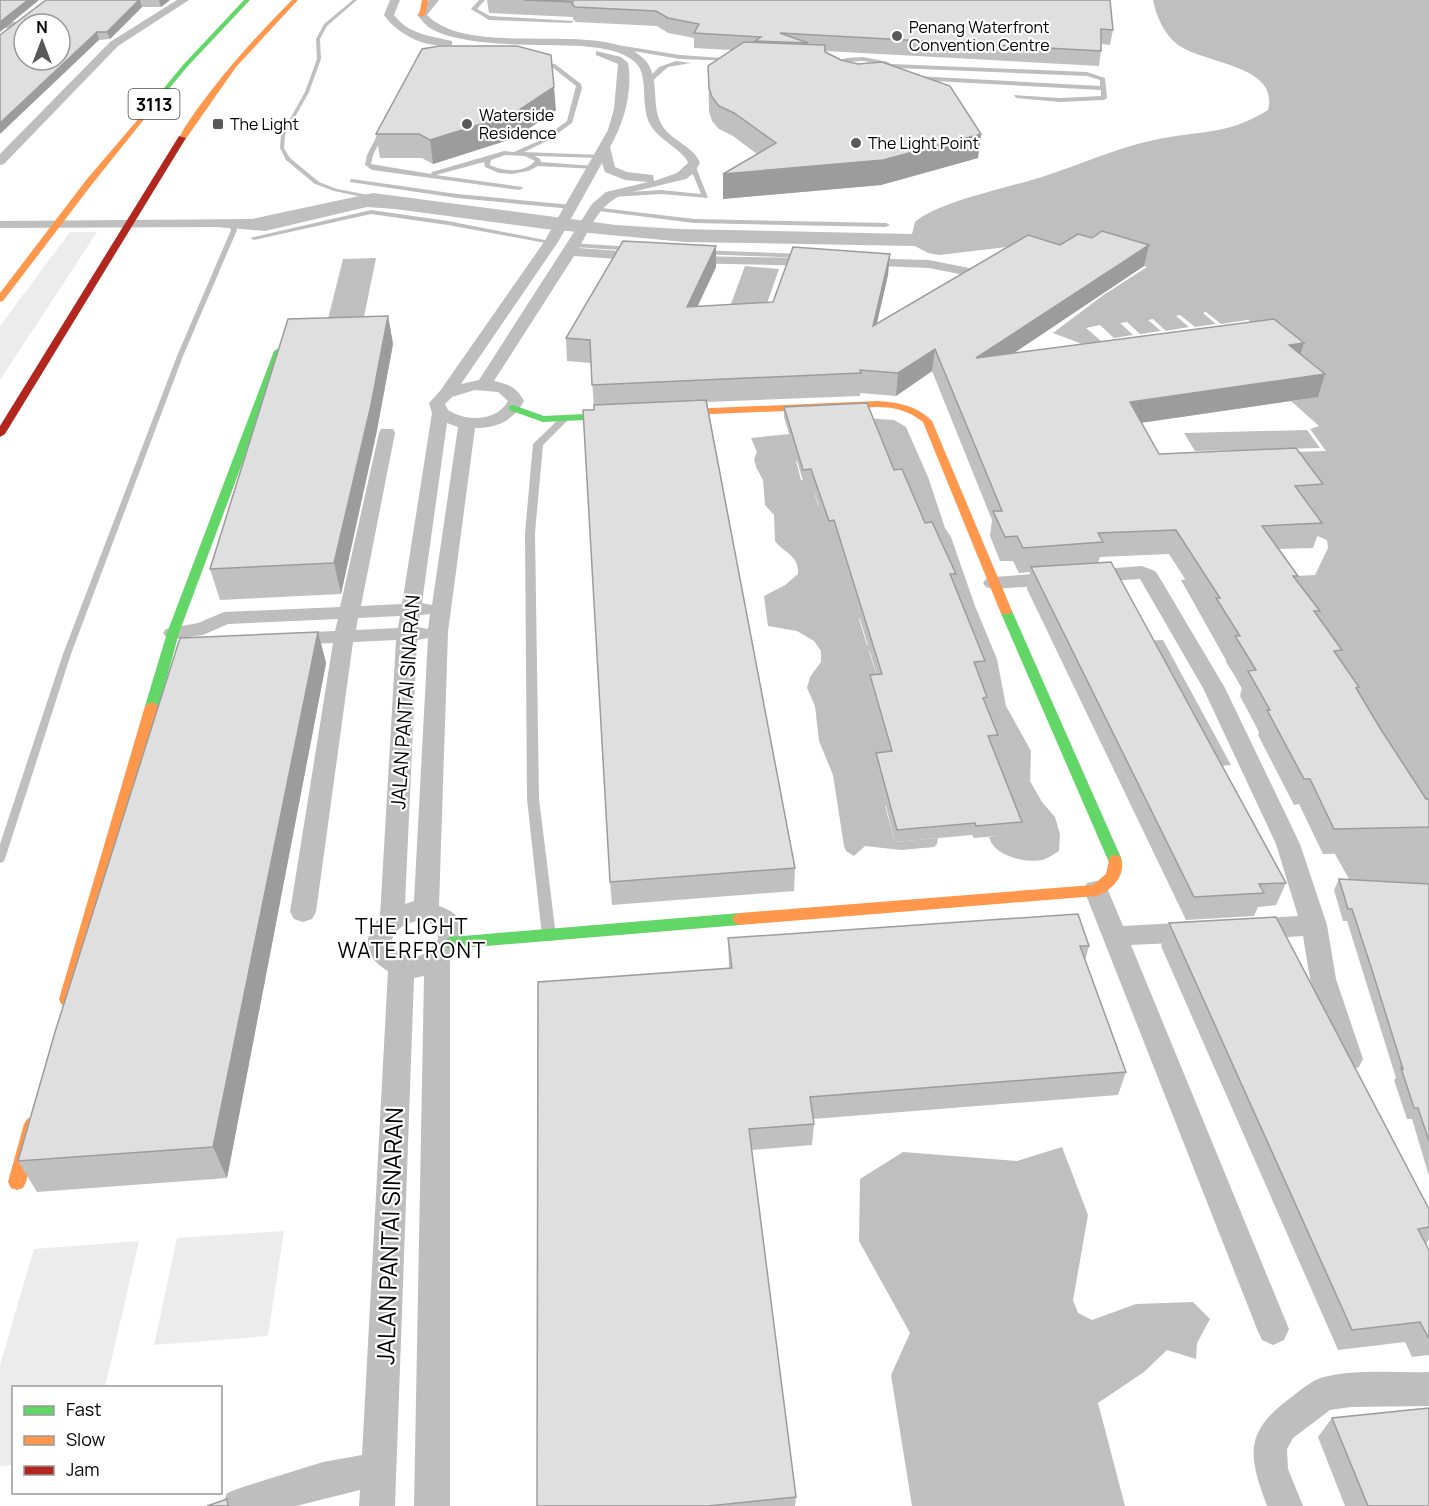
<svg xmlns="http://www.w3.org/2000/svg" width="1429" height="1506" font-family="Manrope,sans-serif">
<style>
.green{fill:#ececec}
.water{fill:#bfbfbf}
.pier{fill:#fff}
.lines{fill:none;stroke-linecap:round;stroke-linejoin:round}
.stream{fill:#bfbfbf;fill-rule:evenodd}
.lane{fill:#bebebe;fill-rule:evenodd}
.street{fill:#bebebe;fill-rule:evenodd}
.fast{fill:#63d668;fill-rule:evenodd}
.slow{fill:#ff974d;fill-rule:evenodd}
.jam{fill:#b3261e;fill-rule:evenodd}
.wall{fill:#c0c0c0}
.shaded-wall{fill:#9c9c9c}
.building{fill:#dfdfdf;stroke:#9c9c9c;stroke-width:1.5;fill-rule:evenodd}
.poi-dot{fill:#595959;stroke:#fff;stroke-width:2}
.labels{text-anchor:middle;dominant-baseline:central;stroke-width:4.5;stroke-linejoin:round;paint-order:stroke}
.far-poi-label{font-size:16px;fill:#000;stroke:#fff;text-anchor:start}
.shield{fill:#fff;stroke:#4c4c4c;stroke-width:1.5}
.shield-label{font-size:18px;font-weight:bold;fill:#000}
.street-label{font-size:20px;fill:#000;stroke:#fff}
.neighbourhood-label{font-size:21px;letter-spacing:1.5px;fill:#000;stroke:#fff}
.near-street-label{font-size:24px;fill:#000;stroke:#fff}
</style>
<rect width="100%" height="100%" fill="#fff"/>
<!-- green -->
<g class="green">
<path d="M70,232H97L0,380V326Z"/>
<path d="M284,1231L268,1336L154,1345L177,1238Z"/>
<path d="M139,1241L105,1387L14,1388L13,1465L0,1466V1365L34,1249Z"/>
</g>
<!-- water -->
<g class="water">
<path d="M1153,0H1429V1139L1353,886L1181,580L1282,570L1295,576L1315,575L1328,548L1327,540L1315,535L1294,452L1326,451L1310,429L1319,426L1291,401L1317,397L1090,347L1053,333L1102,296L1147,267L1098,252L1007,247L939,255L928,253L915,246L685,242L546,229L395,209L367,207L265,231L216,227L0,228V221L252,219L373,193L616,225L678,229L912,234L915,222C939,201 1012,187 1045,176C1081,164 1117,148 1154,140C1199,130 1227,136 1268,110C1280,64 1202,64 1177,44C1164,34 1156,16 1153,0Z"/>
<path d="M376,258L364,317L328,319L343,259Z"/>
<path d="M745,266L779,269L764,312L729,309Z"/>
<path d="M864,418L894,420L906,427L928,477L945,528L951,537L975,606L997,659L1006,706L1031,751L1030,781L1042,802L1055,817L1060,834L1059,851C1054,854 1047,859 1042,860C1024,863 994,856 989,837L1019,833L1006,799L920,614L859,619L867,645L907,642L909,648L869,651L878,679L930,802L885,806L895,842L938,838L937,844L934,847L901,850L865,846L854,856L846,851L844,846L833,775L819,741L815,706L807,688L810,677L821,662V651L814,641L797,631L768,626L764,596L785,585L798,574C799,555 785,554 775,541L774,515L765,505L763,480L756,467L754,459L757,452L751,438L809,432L827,459L796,461L801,480L836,479L812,485L818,505L853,503L867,482Z"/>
<path d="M1307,430L1320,448L1195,451L1184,433Z"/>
<path d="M1163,640L1231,765L1209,767L1143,641Z"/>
<path d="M1062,1147L1088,1215L1073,1300L1078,1313L1092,1320L1136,1304L1193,1302L1210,1319L1197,1343L1196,1359L1167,1350L1144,1372L1098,1403L1125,1506H912L891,1375L910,1333L859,1241L860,1179L903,1152L1017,1161Z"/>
</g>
<!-- pier -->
<path class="pier" d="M1206,312L1221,324L1248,320L1253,323L1107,346L1086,328L1100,325L1114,338L1133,335L1120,323L1127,322L1140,334L1161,331L1148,320L1153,319L1166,331L1189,327L1176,316L1180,315L1195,327L1216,324L1203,313Z"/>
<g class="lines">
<!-- stream -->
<g class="stream">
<path d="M353,0H357L327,26L320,39L321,59L309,92L285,135L284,148L290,158L319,182L337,189L374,196L375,197L372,199L334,191L315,184L286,160L280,148L281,135L305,92L317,59L316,39L324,24Z"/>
<path d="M228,222H232L237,230L183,356L71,654L5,859L3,862L0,863V844L63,654L177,356L231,230L227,223Z"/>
</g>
<!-- lane -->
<g class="lane">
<path d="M479,0H485L477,9L490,16L574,21L571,23L489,20L471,9Z"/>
<path d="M611,44L680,55L737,59L734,61L680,59L609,47Z"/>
<path d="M863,57L888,62L891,64L1087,72L1105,78L1107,98L1104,100L1060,102L1016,98L1014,95L1060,98L1101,96V90L916,80L913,78L916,76L1100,86V80L1087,76L896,68L899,71C881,90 843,87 824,71L827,65L846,58ZM863,61L884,64L893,71C876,86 847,82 830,70L831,67L847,62Z"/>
<path d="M676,61L691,63L668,67L651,82L646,81L659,67Z"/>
<path d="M536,63L555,64L581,84L582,88L572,123L547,141L524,152L601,155L602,156L599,158L535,156L540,159L541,162L593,166L595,167V169L538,166L528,171L512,174L499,173L485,167L484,162L436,175L522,187L523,188L520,190L372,170L365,165L367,155L382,126L385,124L388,126L373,155L371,164L431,174L432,172L504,151L514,152L543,139L567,121L576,86L552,67L538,66ZM505,155L525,156L535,161C525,173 504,172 490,165L491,160Z"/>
<path d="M693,165L696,167L708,198L661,194L612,197L609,195L612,193L661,190L701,194L690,167Z"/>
<path d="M352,179L457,194L572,205L575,207L572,209L457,198L350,182V180Z"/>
<path d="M593,207L694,219L886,223L890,225L886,227L694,223L591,210L590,209Z"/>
<path d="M371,210L448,221L555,242L551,244L448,225L371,214L254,240L250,238Z"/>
<path d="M570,243L635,247L639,249L635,251L573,247L569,245Z"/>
<path d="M697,250L806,254L810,256L806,258L700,254H697Z"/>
<path d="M565,415L568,416V420L543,445L535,533L539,799L556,936L554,940L549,941L544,940L542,936L527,799L525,533L533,444L562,416Z"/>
</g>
<!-- street -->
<g class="street">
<path d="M177,0H189L118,46L4,164L0,165V154L110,42Z"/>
<path d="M390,0H400L394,15C408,34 430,36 452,41V45C427,49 398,35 384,15Z"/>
<path d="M429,0H439L427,15C472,61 606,17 645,60C661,78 650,105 662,125C671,141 694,146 700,163L694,173L686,179L624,194C599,204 591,227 579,248L646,253L653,257L646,261L574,256L494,381C509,384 517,388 524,401C513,421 497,428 475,428L448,632L439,906C470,916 470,940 450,961V1506H414L424,976L414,978L395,1506H359L360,1490L296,1506H222L227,1493L240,1488L323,1462L362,1455L388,971C363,957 362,937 380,917L396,640L353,642L316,912L312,919L303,922L294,919L290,912L333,643L289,645L282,644L279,639L282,634L289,633L335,631L338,619L228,624L203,635L173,639L166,637L163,633L166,629L198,623L224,612L340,607L379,433L381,429H393L395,433L361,606L402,604L432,413L429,403L440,391L544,242L608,130L614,109L618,64L596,55V51L621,57L628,63C633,91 624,123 610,147L615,167L627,172L653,175L654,181L677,173L688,163C684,150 658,140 650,124C640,106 649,76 636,63C621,49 599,48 580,46C541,44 462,48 430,28C425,25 421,19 417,15ZM602,163L605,172L625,180L648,182L606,192L592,204L479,380L461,384L558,242ZM475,390L498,392L508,401C496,422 467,422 448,410L445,404L452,397ZM447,423L458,427L432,605L422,603ZM430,614L428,629L418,627L420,615ZM400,616L398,628L356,630L358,618ZM428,638L414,901L405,904L417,640ZM416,921L429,922L437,928L438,940C434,944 430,950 425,953C408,965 379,945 399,929C403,925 411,923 416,921Z"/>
<path d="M0,22H17L22,25L17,28H0Z"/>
<path d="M685,256L817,258L824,262L817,266L680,263L678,260Z"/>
<path d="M859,258L929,260L974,269L976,272L969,276L929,268L854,265L852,262L854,259Z"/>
<path d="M1142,566L1155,571L1158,575L1225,688L1300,844L1327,925L1336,979L1363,1059L1359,1067L1349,1071L1339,1067L1335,1059L1310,979L1303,936L1251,939L1242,936L1238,929L1242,922L1251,919L1298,916L1276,844L1203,688L1140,579L993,589L986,587L983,583L986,579L993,577Z"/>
<path d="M1096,881L1105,883L1123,926L1194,922L1203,925L1207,932L1203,939L1194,942L1131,945L1289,1329L1284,1340L1273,1345L1262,1340L1257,1329L1084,890L1087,883Z"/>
<path d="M1429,1372V1406L1351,1407L1330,1410L1293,1438L1287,1449L1288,1469L1303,1506H1267C1249,1457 1243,1433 1289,1399C1300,1391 1311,1380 1324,1377C1357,1369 1395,1373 1429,1372Z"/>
</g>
<!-- fast -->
<g class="fast">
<path d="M244,0H250L187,67L144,119H140V117L183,65Z"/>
<path d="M279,348L284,351L179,633L159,706L157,709H147L145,706L167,633L274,351Z"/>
<path d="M513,405L544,416L689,409L694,412L689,415L543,422L509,410V406Z"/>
<path d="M1006,607L1012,611L1122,860L1120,864H1110L1108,860L1000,611Z"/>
<path d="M740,913L745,915L748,919L745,923L740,925L451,949L446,947L443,943L446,939L451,937Z"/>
</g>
<!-- slow -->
<g class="slow">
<path d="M292,0H298L236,67L185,140H179C181,131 190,120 195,112C224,72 257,35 292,0Z"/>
<path d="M422,0H428L425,15L422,17L419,15Z"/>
<path d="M140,117L145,118L93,183L3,301L0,302V293L87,179Z"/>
<path d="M877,401C897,402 918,406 932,421L1012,611L1010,614H1002L1000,611L923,422C909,411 895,407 877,407L689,415L684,412L689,409Z"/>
<path d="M152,702L159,706L75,999L73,1004L67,1006L61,1004L59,999L145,706Z"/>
<path d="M1115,855L1120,856C1128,874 1112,891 1096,896L740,925L735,923L732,919L735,915L740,913L1093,885L1106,874L1110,856Z"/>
<path d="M33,1116L39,1119L42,1124L26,1182L23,1188L17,1190L11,1188L8,1182L24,1124L27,1119Z"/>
</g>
<!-- jam -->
<path class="jam" d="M179,136L186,138L5,434L0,437V426Z"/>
</g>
<!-- wall -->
<g class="wall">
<path d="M46,0H170L161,7H142L110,39L99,40Z"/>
<path d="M487,0H1110L1113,30L1110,45L1101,44V51L1099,66L825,51L981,134L978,158L881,185L723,199V174L757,154L733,136L719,129L712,121L709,111L708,66L731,50L694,48V38L668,33L657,26L576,22L573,19V17L489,13Z"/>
<path d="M556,110L515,138L433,164L422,158H380L376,134Z"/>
<path d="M1092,238L1149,245L1144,266L1014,353L1304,343L1300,354L1318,397L1141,423L1159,454L1323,484L1314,508H1311L1322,523L1313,548L1279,549L1298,576L1297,581L1320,611L1318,616L1342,650L1339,657L1359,687L1358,690L1380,728L1426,799H1429V852L1323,854L1299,804L1294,805L1258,735L1259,732L1240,696L1242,687L1226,662L1228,655L1208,623L1210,618L1169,554L1100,557L1098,563L1286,883L1276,905L1258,907L1254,916L1186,920L1027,589L1030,572L1019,573L1013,561H1000L990,536L992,520L932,371L896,396L860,393V396L707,402L795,868L794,891L612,905L610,882L594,410L591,363L567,361L566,338L716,246V267L698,306L773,302L888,275L877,323L1060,245Z"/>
<path d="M388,316L393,344L376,435L341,594L220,600L210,569Z"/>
<path d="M784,407L894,470L956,574L954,585L985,661L983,673H978L987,697L986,705L998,735L995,746L993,747L1022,822L1020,834L974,838L972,835L895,842L875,764L876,753L888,752L868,687L870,675H877L833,531L828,532L810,480L803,481L784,417Z"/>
<path d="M318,632L326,663L227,1178L37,1192L18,1161Z"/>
<path d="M1339,879L1429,884V1176L1412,1119H1407L1394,1080L1396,1078L1366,982L1347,921H1343L1334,890Z"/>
<path d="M1169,923L1429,1209V1239L1426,1244L1429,1250V1355L1412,1357L1405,1342L1338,1350L1161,946Z"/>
<path d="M728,938L1089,946L1085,961L1126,1072L1118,1095L813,1119L814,1124L812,1145L752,1150L796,1497L795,1506H537L729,968Z"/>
<path d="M1332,1418L1429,1506H1345L1318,1437Z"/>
</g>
<!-- shaded-wall -->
<g class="shaded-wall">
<path d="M28,0H39L0,32V22Z"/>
<path d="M139,0H140L142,7L110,39L107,32Z"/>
<path d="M159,0H170L161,7Z"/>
<path d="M97,32L99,40L0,134V123Z"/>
<path d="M554,87L556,110L515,138L433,164L430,140Z"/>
<path d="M981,134L978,158L881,185L723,199V174Z"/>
<path d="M1149,245L1144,266L972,381L976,358Z"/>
<path d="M716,246V267L687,328V307Z"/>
<path d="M890,254L888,275L871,348L873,326Z"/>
<path d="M388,316L393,344L376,435L341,594L334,563Z"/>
<path d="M1304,343L1297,365L1289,345Z"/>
<path d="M935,349L932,371L896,396L898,373Z"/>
<path d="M1325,374L1318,397L1125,425L1130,402Z"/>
<path d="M318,632L326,663L227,1178L213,1147Z"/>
</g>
<!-- building -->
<g class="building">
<path d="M0,0H28L0,22Z"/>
<path d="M46,0H139L107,32H97L0,123V35ZM24,24H60V60H24Z"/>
<path d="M524,0H1110L1113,30L1101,29V51L780,33L808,43L755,41L761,37L694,33L699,24L668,18L656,11L575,7L572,4L573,2Z"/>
<path d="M744,42L825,45V52L841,60L858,64L882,62L950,86L981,134L883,160L723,174L776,143L734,113L719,106L712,97L709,88L708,66Z"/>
<path d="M439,46H517L551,55L554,87L513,114L430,140L419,134H376L422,49Z"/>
<path d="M1102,231L1149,245L976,358L1274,319L1304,343L1289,345L1325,374L1130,402L1159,454L1296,448L1323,484L1295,486L1322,523L1262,526L1298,576H1293L1320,611H1314L1342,650L1334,651L1359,687L1356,688L1380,728L1426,799H1429V827L1334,829L1310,779H1304L1267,710H1270L1248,671L1256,670L1235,636H1240L1216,598H1220L1176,530L1098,533L1103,542L1023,548L1017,536L1005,537L993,511H1002L935,349L898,373L860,370L861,373L592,385L590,340L566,338L623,241L716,246L687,307L773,302L793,247L890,254L873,326L1028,235L1060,245L1078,234L1092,238Z"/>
<path d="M388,316L371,405L334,563L210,569L288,319Z"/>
<path d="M706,400L795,868L610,882L583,410H594V405Z"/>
<path d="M867,403L894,470L902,469L925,523L932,522L956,574H950L985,661L974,662L987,697L983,698L998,735L988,736L1022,822L976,826L975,823L897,830L876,753L892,751L870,675L882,674L834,520L829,521L811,469L803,470L784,407Z"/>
<path d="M1111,562L1286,883L1259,884L1264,893L1194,897L1031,567Z"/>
<path d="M318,632L213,1147L18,1161L55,1032L180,638Z"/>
<path d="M1339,879L1429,884V1141L1418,1108H1414L1401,1068L1403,1069L1372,970L1352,909H1348Z"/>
<path d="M1078,914L1089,946H1080L1126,1072L810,1097L814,1124L749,1129L796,1497L708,1506H537L538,982L732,968L728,938Z"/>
<path d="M1276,917L1429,1209V1227L1418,1229L1429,1250V1337H1428L1420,1322L1352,1330L1169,923Z"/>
<path d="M1429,1408V1506H1368L1332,1418Z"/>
<path d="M227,1499L228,1506H207Z"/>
</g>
<!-- markers -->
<g class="poi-dot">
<circle cx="897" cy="36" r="6"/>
<rect x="212" y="118" width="12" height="12" rx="3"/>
<circle cx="467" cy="124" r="6"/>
<circle cx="856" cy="143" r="6"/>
</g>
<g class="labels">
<!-- far-poi labels -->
<g class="far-poi-label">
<text x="909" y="27">Penang Waterfront<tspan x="909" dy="18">Convention Centre</tspan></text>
<text x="479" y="115">Waterside<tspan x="479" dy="18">Residence</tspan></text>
<text x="230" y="124">The Light</text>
<text x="868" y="143">The Light Point</text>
</g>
<!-- shield labels -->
<rect class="shield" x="128.5" y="89" width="51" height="30" rx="4.5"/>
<g class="shield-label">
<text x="154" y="104">3113</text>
</g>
<!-- street labels -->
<g class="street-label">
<text transform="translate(405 702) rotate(-86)">JALAN PANTAI SINARAN</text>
</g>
<!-- neighbourhood labels -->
<g class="neighbourhood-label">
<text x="412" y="926">THE LIGHT<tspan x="412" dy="24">WATERFRONT</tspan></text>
</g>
<!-- near-street labels -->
<g class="near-street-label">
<text transform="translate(389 1236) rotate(-88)">JALAN PANTAI SINARAN</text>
</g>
</g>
<!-- legend -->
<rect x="12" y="1386" width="210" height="108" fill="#ffffff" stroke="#999999" stroke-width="1.5"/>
<rect x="24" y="1406" width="30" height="9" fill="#63d668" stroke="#999999" stroke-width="1.5"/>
<text x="66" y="1416" font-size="18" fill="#000000">Fast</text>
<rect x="24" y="1436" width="30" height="9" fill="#ff974d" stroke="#999999" stroke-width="1.5"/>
<text x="66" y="1446" font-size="18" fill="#000000">Slow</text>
<rect x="24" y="1466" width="30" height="9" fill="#b3261e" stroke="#999999" stroke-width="1.5"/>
<text x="66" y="1476" font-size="18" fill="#000000">Jam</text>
<!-- north arrow -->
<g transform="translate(42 42)"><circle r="28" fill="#ffffff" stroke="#999999" stroke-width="1.5"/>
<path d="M0-4.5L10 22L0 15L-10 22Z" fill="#595959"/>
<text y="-9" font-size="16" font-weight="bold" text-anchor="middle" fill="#000000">N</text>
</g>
</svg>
